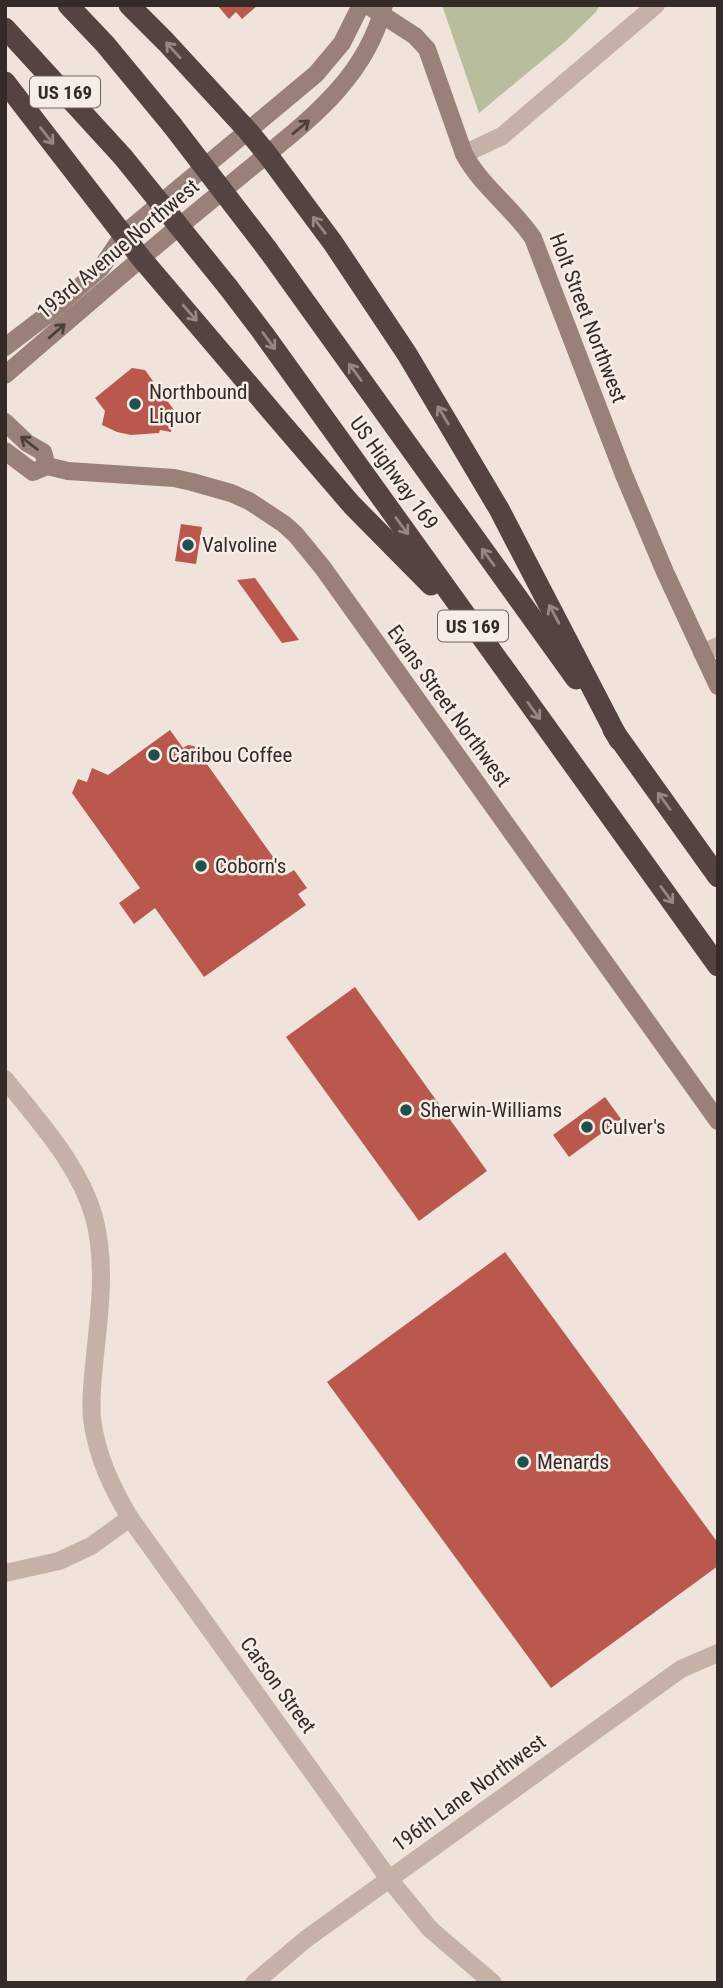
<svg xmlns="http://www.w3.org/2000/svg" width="723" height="1988" font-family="'Roboto Condensed',sans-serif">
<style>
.green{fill:#b7bd9d}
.building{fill:#ba584e}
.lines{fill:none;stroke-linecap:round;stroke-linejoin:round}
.street{stroke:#c6b1a8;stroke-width:18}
.secondary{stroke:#99817a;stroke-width:18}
.highway{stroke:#544340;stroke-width:21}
.highway-bridge{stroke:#544340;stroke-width:21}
.oneway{stroke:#958783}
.oneway2{stroke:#4d403c}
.poi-dot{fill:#21514d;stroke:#f7ede7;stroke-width:2.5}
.labels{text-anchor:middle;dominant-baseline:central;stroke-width:5;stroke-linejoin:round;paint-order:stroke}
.shield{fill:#f7ede7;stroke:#6e6461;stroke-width:2}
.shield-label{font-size:19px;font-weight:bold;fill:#342a28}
.street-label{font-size:21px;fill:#342a28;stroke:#f7ede7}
.poi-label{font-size:21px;fill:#342a28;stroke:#f7ede7;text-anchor:start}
</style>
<rect width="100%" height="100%" fill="#efe3db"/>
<!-- green -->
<path class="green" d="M442,5H600L596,12L566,41L479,113Z"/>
<!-- building -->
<g class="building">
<path d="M217,5H258L242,19L236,12L229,19Z"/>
<path d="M132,368L145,370L174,410L171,432L160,430L159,433L131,435L117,432L102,425L105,411L95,398Z"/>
<path d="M181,524L202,527L196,564L175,561Z"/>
<path d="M255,578L299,640L282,643L237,580Z"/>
<path d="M170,730L183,748L188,745L194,746L286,875L294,870L307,888L298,894L306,905L204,977L155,908L134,924L119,903L140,888L72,793L78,779L87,782L92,768L108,775Z"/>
<path d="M355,987L487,1171L419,1221L286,1037Z"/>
<path d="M605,1097L621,1119L569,1157L553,1135Z"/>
<path d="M505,1252L718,1543V1566L551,1688L327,1382Z"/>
</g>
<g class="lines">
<!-- street -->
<g class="street">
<path d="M464,154L502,136L656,5"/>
<path d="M702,653L718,646"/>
<path d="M5,1079C38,1121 79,1164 94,1217C106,1263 100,1309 95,1355C93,1376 90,1398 92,1419C97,1456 111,1486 130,1518L389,1879L430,1929L493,1983"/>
<path d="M5,1573L59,1561L91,1546L130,1518"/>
<path d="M254,1983L306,1939L681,1669L718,1653"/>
</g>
<!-- secondary -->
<g class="secondary">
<path d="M367,5L415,36L427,49L464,154C481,186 513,208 533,238L624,475L665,572L718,686"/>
<path d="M5,347L51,312L101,268L124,234L316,74L342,43L361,5"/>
<path d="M5,375C60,328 115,280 170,234C202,208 233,182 265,156C316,115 368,72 384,5"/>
<path d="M5,422L27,443L43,452L47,466"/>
<path d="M5,451L33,472L47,466L68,471L174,478L192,482L231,493L249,501L284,524L296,535L323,568L718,1121"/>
</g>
<!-- highway -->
<g class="highway">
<path d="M68,5L105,44L172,125"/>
<path d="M129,5L166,42L248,131L267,154L333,243L407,354L499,509L619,740"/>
<path d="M5,28L123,157"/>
<path d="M5,82L141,258L278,419L352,505L431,585"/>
<path d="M268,250L576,679"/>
<path d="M228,287L263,333L718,966"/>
<path d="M613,730L718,877"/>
</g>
<!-- highway-bridge -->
<g class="highway-bridge">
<path d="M172,125L268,250"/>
<path d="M123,157L228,287"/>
</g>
</g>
<!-- one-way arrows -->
<defs><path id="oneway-shaft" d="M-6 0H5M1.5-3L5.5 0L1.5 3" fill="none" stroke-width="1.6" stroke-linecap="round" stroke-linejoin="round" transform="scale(1.75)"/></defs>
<g class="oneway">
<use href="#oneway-shaft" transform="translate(173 50) rotate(-133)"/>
<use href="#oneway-shaft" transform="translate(47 136) rotate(52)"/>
<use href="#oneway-shaft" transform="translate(319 225) rotate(-127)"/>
<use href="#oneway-shaft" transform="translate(190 313) rotate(49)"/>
<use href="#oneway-shaft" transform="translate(269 341) rotate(54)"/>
<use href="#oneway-shaft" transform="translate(355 372) rotate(-126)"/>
<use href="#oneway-shaft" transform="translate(443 415) rotate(-121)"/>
<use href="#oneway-shaft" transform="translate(402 526) rotate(54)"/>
<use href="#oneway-shaft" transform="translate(488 557) rotate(-126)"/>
<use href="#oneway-shaft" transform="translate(554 614) rotate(-118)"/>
<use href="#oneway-shaft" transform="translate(534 711) rotate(54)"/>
<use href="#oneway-shaft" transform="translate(664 801) rotate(-126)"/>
<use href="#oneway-shaft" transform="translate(667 895) rotate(54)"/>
</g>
<g class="oneway2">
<use href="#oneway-shaft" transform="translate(301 127) rotate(-40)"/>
<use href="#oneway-shaft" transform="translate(57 331) rotate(-41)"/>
<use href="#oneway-shaft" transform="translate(29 443) rotate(-143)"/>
</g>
<!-- markers -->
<g class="poi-dot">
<circle cx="135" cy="404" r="7"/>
<circle cx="188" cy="545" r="7"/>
<circle cx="154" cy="755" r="7"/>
<circle cx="201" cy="866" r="7"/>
<circle cx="406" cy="1110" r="7"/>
<circle cx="587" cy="1127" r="7"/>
<circle cx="523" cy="1462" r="7"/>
</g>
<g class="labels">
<!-- shield labels -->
<g class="shield">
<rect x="30" y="76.5" width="70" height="31" rx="5"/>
<rect x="438" y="610.5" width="70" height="31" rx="5"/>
</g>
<g class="shield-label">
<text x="65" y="92">US 169</text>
<text x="473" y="626">US 169</text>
</g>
<!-- street labels -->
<g class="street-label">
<text transform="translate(118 249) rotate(-40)">193rd Avenue Northwest</text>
<text transform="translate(588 318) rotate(69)">Holt Street Northwest</text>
<text transform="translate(394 473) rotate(54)">US Highway 169</text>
<text transform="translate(449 706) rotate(54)">Evans Street Northwest</text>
<text transform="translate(278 1685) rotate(54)">Carson Street</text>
<text transform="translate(469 1793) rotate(-36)">196th Lane Northwest</text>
</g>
<!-- poi labels -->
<g class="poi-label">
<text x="149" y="392">Northbound<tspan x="149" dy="24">Liquor</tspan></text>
<text x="202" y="545">Valvoline</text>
<text x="168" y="755">Caribou Coffee</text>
<text x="215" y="866">Coborn's</text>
<text x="420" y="1110">Sherwin-Williams</text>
<text x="601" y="1127">Culver's</text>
<text x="537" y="1462">Menards</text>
</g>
</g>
<!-- border -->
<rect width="723" height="1988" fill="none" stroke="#342a28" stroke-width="14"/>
</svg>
